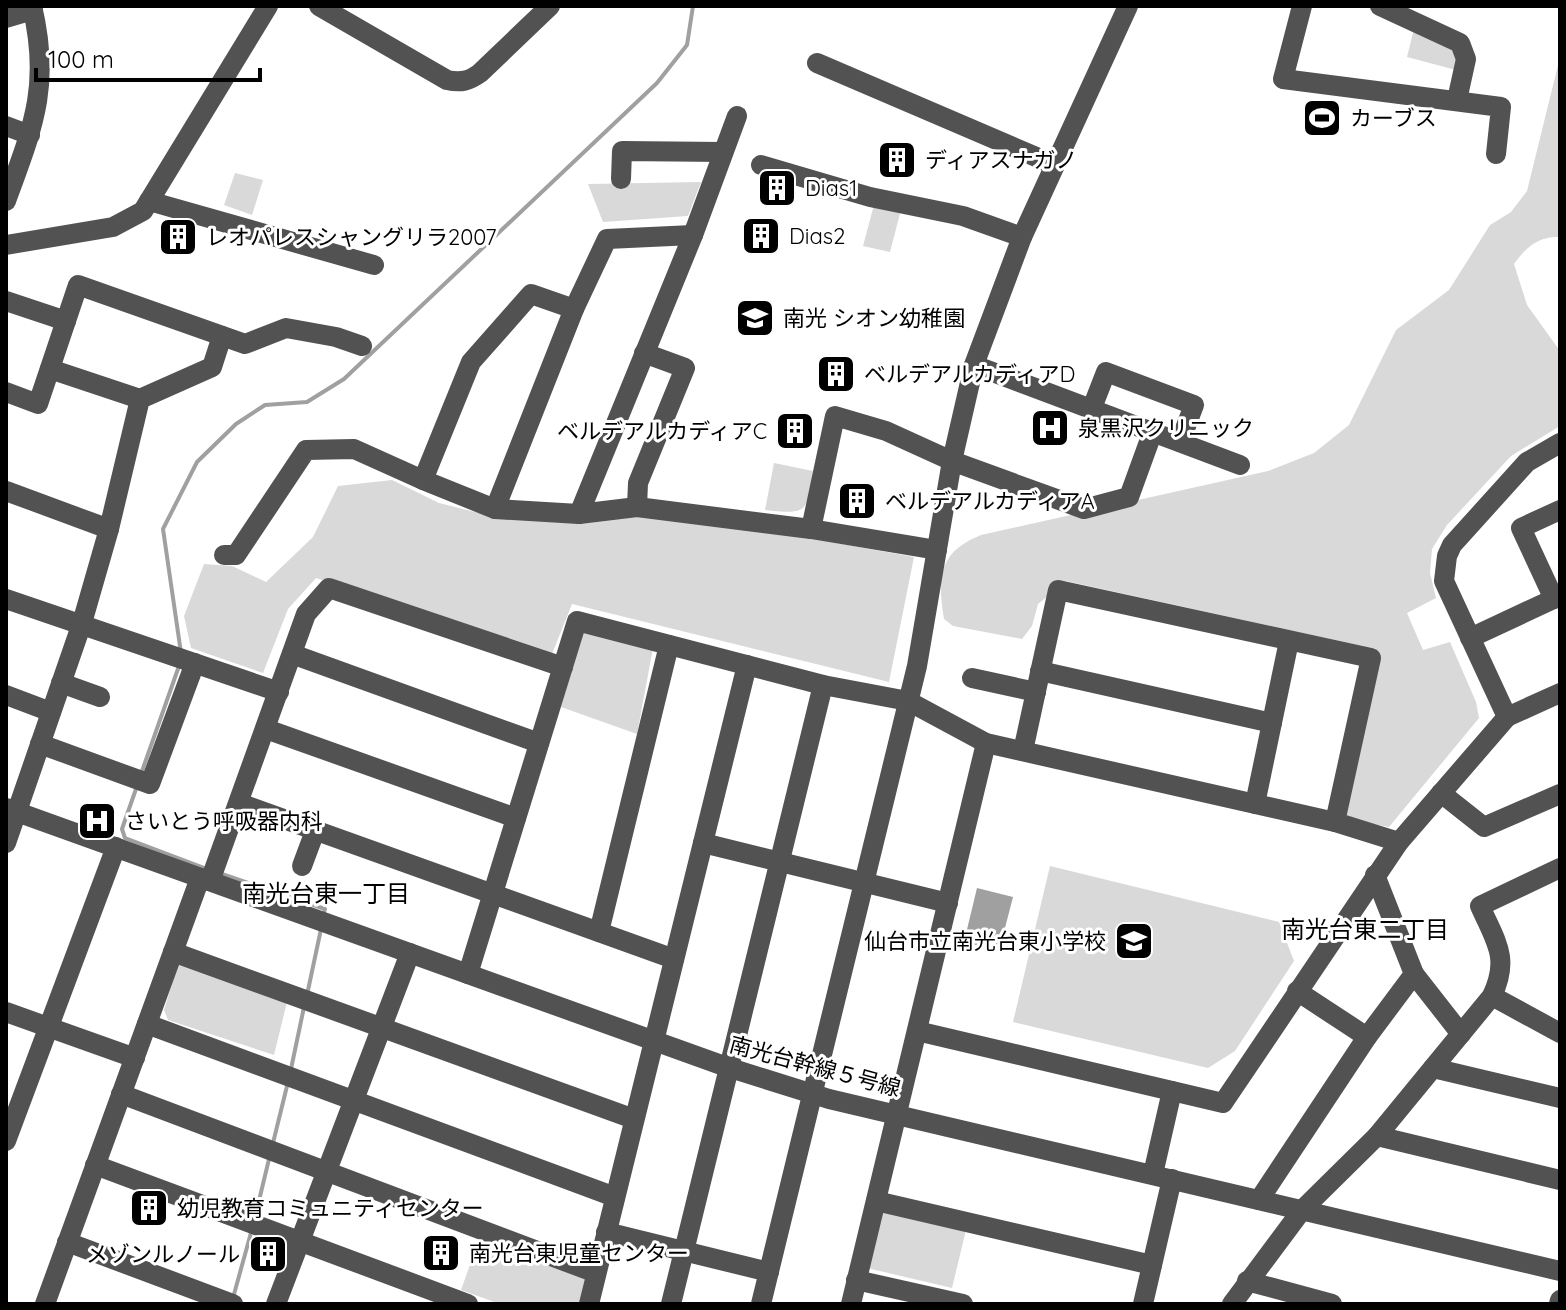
<svg xmlns="http://www.w3.org/2000/svg" width="1566" height="1310" font-family="Quicksand,'Noto Sans JP',sans-serif">
<style>
.green{fill:#d9d9d9}
.water{fill:#a0a0a0}
.lines{fill:none;stroke-linecap:round;stroke-linejoin:round}
.stream{stroke:#a0a0a0;stroke-width:4}
.minor{stroke:#525252;stroke-width:20}
.labels{text-anchor:middle;dominant-baseline:central;stroke-width:6;stroke-linejoin:round;paint-order:stroke}
.poi-label{font-size:22px;fill:#000;stroke:#fff;text-anchor:start}
.street-label{font-size:22px;fill:#000;stroke:#fff}
.neighbourhood-label{font-size:24px;fill:#000;stroke:#fff}
</style>
<rect width="100%" height="100%" fill="#fff"/>
<!-- green -->
<g class="green">
<path d="M1414,29L1456,46V70L1407,57Z"/>
<path d="M1560,57V237C1539,236 1526,247 1514,264L1527,305L1560,351V426L1511,456L1447,525L1432,549L1430,573L1436,598L1407,613L1423,650L1450,642L1476,702L1479,718L1389,827L1341,818L1376,649L1066,581L1038,604L1032,626L1022,639L953,626L944,619C937,576 939,552 981,535L1268,471L1314,453L1349,425L1396,330L1449,290L1490,225L1511,212L1527,191Z"/>
<path d="M235,173L263,180L252,215L224,205Z"/>
<path d="M701,182L688,216L603,222L588,184Z"/>
<path d="M875,201L902,206L890,252L863,246Z"/>
<path d="M774,463L813,471C807,512 808,515 765,510Z"/>
<path d="M392,480L439,503L503,519L671,513L914,557L889,682L572,604L552,654L316,578L288,609L263,673L191,648L184,616L204,564L232,566L266,582L313,537L338,486Z"/>
<path d="M583,631L653,648L637,734L561,707Z"/>
<path d="M1050,866L1279,922L1294,961L1235,1051L1208,1068L1013,1022Z"/>
<path d="M179,961L288,998L274,1055L168,1020L164,1010Z"/>
<path d="M881,1210L966,1230L952,1288L867,1268Z"/>
<path d="M481,1234L579,1271L587,1281L581,1304H500L461,1290Z"/>
</g>
<!-- water -->
<path class="water" d="M977,888L1013,897L999,951L964,942Z"/>
<g class="lines">
<!-- stream -->
<g class="stream">
<path d="M181,653L163,529L197,462L236,424L265,405L307,402L344,379L657,83L687,45L693,6"/>
<path d="M141,774L179,666"/>
<path d="M137,786L122,829L125,838L207,869"/>
<path d="M219,873L325,909L323,916"/>
<path d="M307,995L321,929"/>
<path d="M291,1069L304,1007"/>
<path d="M273,1143L288,1082"/>
<path d="M255,1217L270,1155"/>
<path d="M233,1298L252,1229"/>
</g>
<!-- minor -->
<g class="minor">
<path d="M319,6L447,80C461,83 469,81 480,73L550,6"/>
<path d="M1302,6L1283,79L1501,107L1496,154"/>
<path d="M1380,6L1460,43L1466,59L1457,100"/>
<path d="M6,18L33,10"/>
<path d="M817,63L1055,165"/>
<path d="M6,126L30,135"/>
<path d="M761,165L870,197L963,216L1022,237"/>
<path d="M621,179L622,151L723,152"/>
<path d="M6,201C33,127 51,86 32,6"/>
<path d="M149,201L374,265"/>
<path d="M6,245L113,227L143,211L268,6"/>
<path d="M6,301L66,321"/>
<path d="M974,365L1240,465"/>
<path d="M50,369L140,399"/>
<path d="M6,392L38,404L78,285L245,344L286,328L336,337L362,346"/>
<path d="M1092,408L1106,372L1194,405L1180,442"/>
<path d="M423,480L495,509L579,514L637,507L811,529L937,550"/>
<path d="M6,491L109,529"/>
<path d="M637,507L638,483L685,368L644,353"/>
<path d="M495,509L574,309L607,239L693,235"/>
<path d="M579,514L693,235L737,116"/>
<path d="M811,529L835,416L886,431L952,461L1084,509L1129,497L1153,431"/>
<path d="M224,555H236L306,450L354,449L423,480L471,362L531,294L574,309"/>
<path d="M6,599L279,692"/>
<path d="M1554,599L1521,528L1560,510"/>
<path d="M1470,638L1560,596"/>
<path d="M292,654L539,743"/>
<path d="M1040,671L1272,723"/>
<path d="M972,678L1036,692"/>
<path d="M61,683L100,697"/>
<path d="M6,695L51,712"/>
<path d="M1507,717L1560,693"/>
<path d="M266,729L516,818"/>
<path d="M40,744L150,784L195,663"/>
<path d="M1023,751L1058,590L1371,658L1335,822"/>
<path d="M1441,793L1484,827L1560,794"/>
<path d="M239,803L674,959"/>
<path d="M1255,804L1289,641"/>
<path d="M6,808L727,1067L829,1099L1560,1271"/>
<path d="M6,843L82,623L109,529L140,399L212,367L222,336"/>
<path d="M703,843L948,903"/>
<path d="M302,866L315,831"/>
<path d="M210,881L306,614L329,588L563,667"/>
<path d="M599,932L669,645"/>
<path d="M173,952L634,1119"/>
<path d="M468,974L577,621L823,685L908,701L986,743L1335,822L1399,842"/>
<path d="M1414,974L1461,1034"/>
<path d="M1297,991L1367,1037"/>
<path d="M1492,996L1560,1033"/>
<path d="M6,1012L135,1058"/>
<path d="M147,1024L615,1197"/>
<path d="M917,1031L1223,1103L1399,842L1507,717L1444,581L1447,556L1452,545L1527,462L1560,443"/>
<path d="M1433,1068L1560,1098"/>
<path d="M121,1094L596,1273"/>
<path d="M1377,1136L1560,1180"/>
<path d="M6,1141L116,847"/>
<path d="M95,1165L468,1304"/>
<path d="M1153,1174L1172,1091"/>
<path d="M1259,1200L1367,1037L1414,974L1375,875"/>
<path d="M876,1201L1152,1265"/>
<path d="M606,1232L769,1272"/>
<path d="M67,1242L233,1304"/>
<path d="M856,1280L963,1304"/>
<path d="M1247,1281L1332,1304"/>
<path d="M45,1304L200,878"/>
<path d="M276,1304L410,953"/>
<path d="M589,1304L747,665"/>
<path d="M671,1304L823,685"/>
<path d="M761,1304L917,666L952,461L974,365L1022,237L1128,6"/>
<path d="M851,1304L986,743"/>
<path d="M1143,1304L1172,1179"/>
<path d="M1232,1304L1302,1210L1377,1136L1492,996C1510,958 1496,942 1480,906L1560,868"/>
<path d="M1559,1304L1560,1300"/>
</g>
</g>
<!-- icons -->
<defs>
<g id="stadium-square" transform="scale(2)"><rect x="-9" y="-9" width="18" height="18" rx="4" fill="#000" stroke="#fff"/><path d="M0-5a6.5 5 0 1 0 0 10a6.5 5 0 1 0 0-10ZM-3.5-1.8h7v3.6h-7Z" fill="#fff"/></g>
<g id="building-square" transform="scale(2)"><rect x="-9" y="-9" width="18" height="18" rx="4" fill="#000" stroke="#fff"/><path d="M-4-6H4V6H1V3H-1V6H-4ZM-2.5-4.3h1.7v1.8h-1.7ZM.8-4.3h1.7v1.8H.8ZM-2.5-1h1.7V.8h-1.7ZM.8-1h1.7V.8H.8Z" fill="#fff"/></g>
<g id="school-square" transform="scale(2)"><rect x="-9" y="-9" width="18" height="18" rx="4" fill="#000" stroke="#fff"/><path d="M0-5L7-2L0 1L-7-2ZM-4 1L0 2.5L4 1V4Q0 6-4 4Z" fill="#fff"/></g>
<g id="hospital-square" transform="scale(2)"><rect x="-9" y="-9" width="18" height="18" rx="4" fill="#000" stroke="#fff"/><path d="M-5-5h3v3.5h4V-5h3V5h-3V1.5h-4V5h-3Z" fill="#fff"/></g>
</defs>
<g fill-rule="evenodd">
<use href="#stadium-square" x="1322" y="118"/>
<use href="#building-square" x="897" y="160"/>
<use href="#building-square" x="777" y="188"/>
<use href="#building-square" x="761" y="236"/>
<use href="#building-square" x="178" y="237"/>
<use href="#school-square" x="755" y="318"/>
<use href="#building-square" x="836" y="374"/>
<use href="#hospital-square" x="1050" y="428"/>
<use href="#building-square" x="795" y="431"/>
<use href="#building-square" x="857" y="501"/>
<use href="#hospital-square" x="97" y="821"/>
<use href="#school-square" x="1134" y="941"/>
<use href="#building-square" x="149" y="1208"/>
<use href="#building-square" x="441" y="1253"/>
<use href="#building-square" x="268" y="1254"/>
</g>
<g class="labels">
<!-- poi labels -->
<g class="poi-label">
<text x="1350" y="118">カーブス</text>
<text x="925" y="160">ディアスナガノ</text>
<text x="805" y="188">Dias1</text>
<text x="789" y="236">Dias2</text>
<text x="206" y="237">レオパレスシャングリラ2007</text>
<text x="783" y="318">南光 シオン幼稚園</text>
<text x="864" y="374">ベルデアルカディアD</text>
<text x="1078" y="428">泉黒沢クリニック</text>
<text x="767" y="431" text-anchor="end">ベルデアルカディアC</text>
<text x="885" y="501">ベルデアルカディアA</text>
<text x="125" y="821">さいとう呼吸器内科</text>
<text x="1106" y="941" text-anchor="end">仙台市立南光台東小学校</text>
<text x="177" y="1208">幼児教育コミュニティセンター</text>
<text x="469" y="1253">南光台東児童センター</text>
<text x="240" y="1254" text-anchor="end">メゾンルノール</text>
</g>
<!-- street labels -->
<g class="street-label">
<text transform="translate(815 1066) rotate(15)">南光台幹線５号線</text>
</g>
<!-- neighbourhood labels -->
<g class="neighbourhood-label">
<text x="326" y="893">南光台東一丁目</text>
<text x="1365" y="929">南光台東二丁目</text>
</g>
</g>
<!-- border -->
<rect width="1566" height="1310" fill="none" stroke="#000000" stroke-width="16"/>
<!-- scale -->
<path d="M36 68v12h224v-12" fill="none" stroke="#000000" stroke-width="4"/>
<text x="48" y="68" font-size="24" fill="#000000" stroke="#ffffff" stroke-width="6" paint-order="stroke">100 m</text>
</svg>
